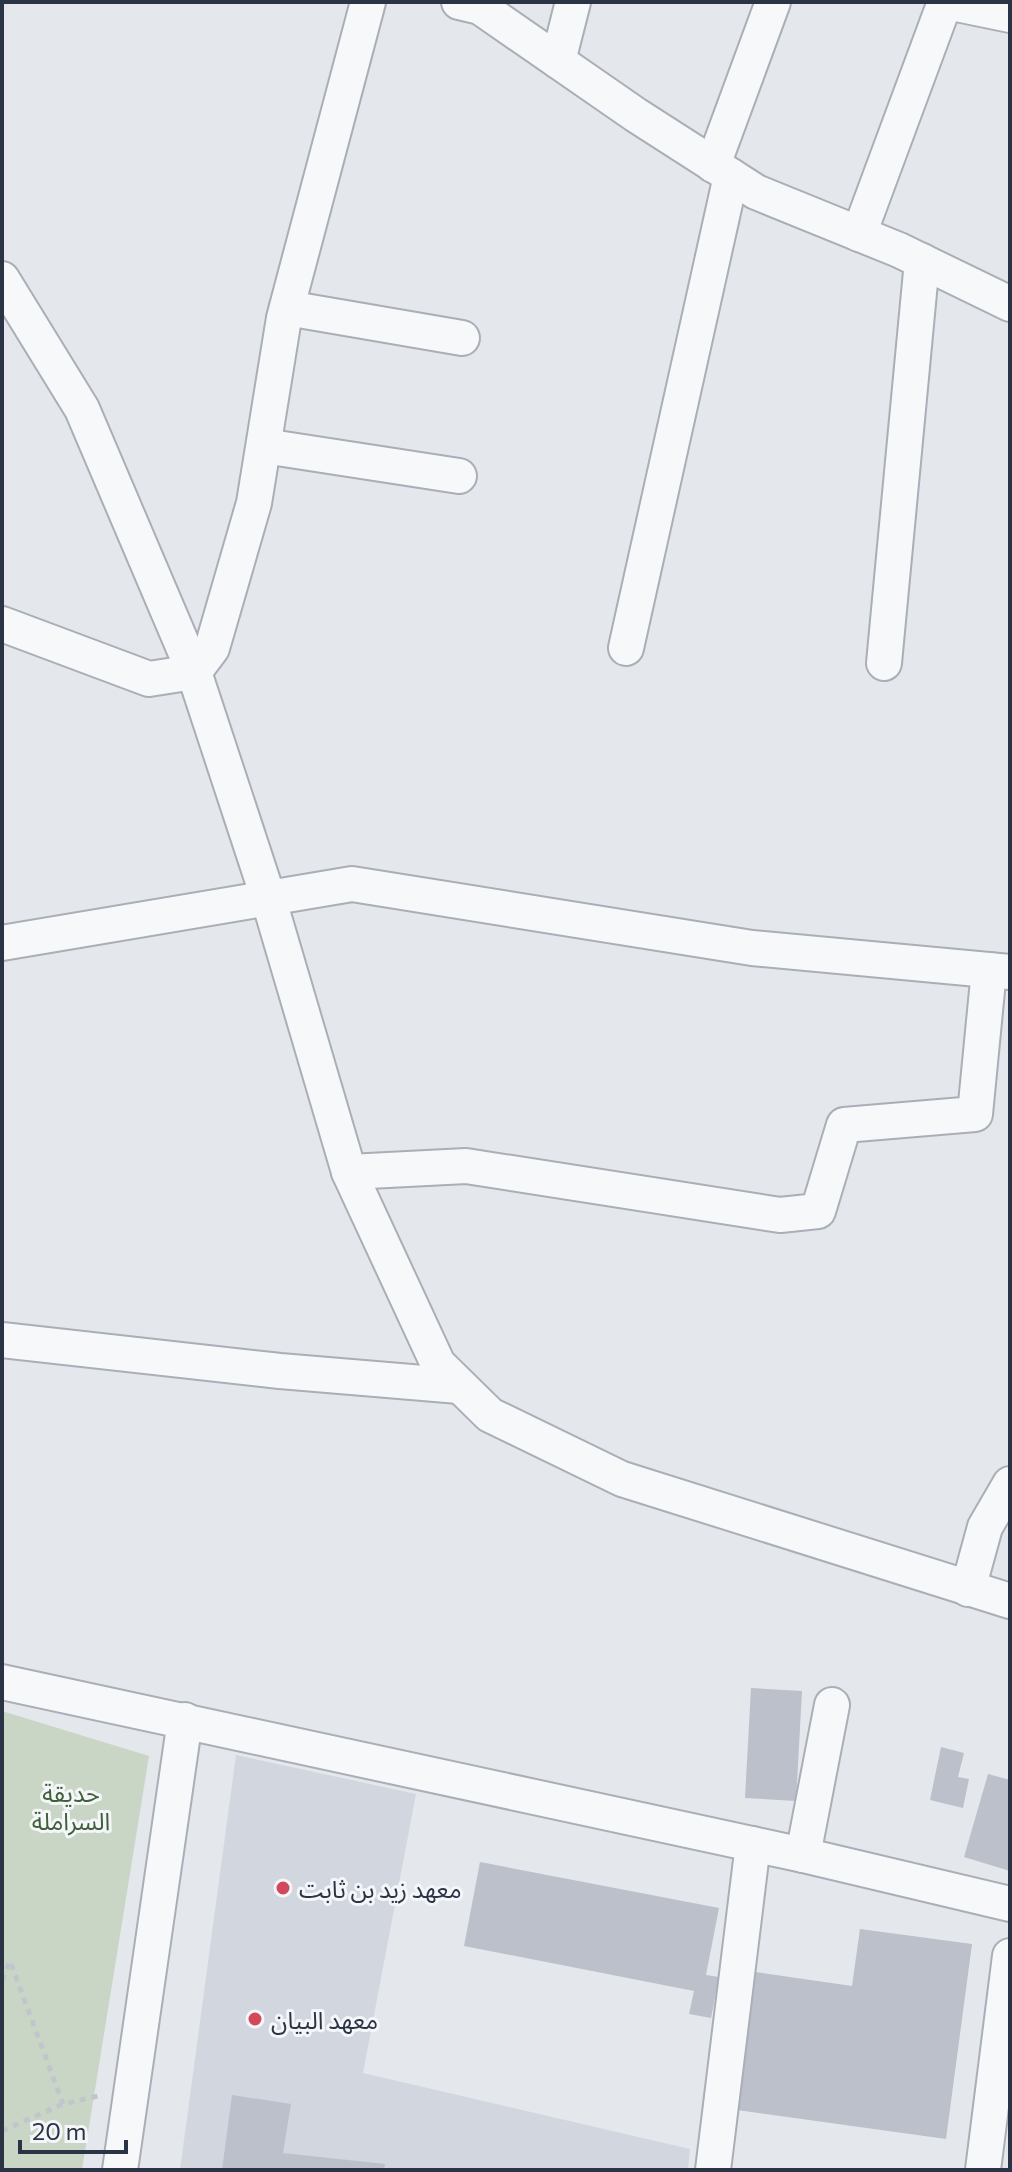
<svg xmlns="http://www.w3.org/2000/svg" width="1012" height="2172" font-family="Commissioner,'Noto Sans Arabic',sans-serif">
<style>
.built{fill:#d2d6de}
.green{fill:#c9d6c5}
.building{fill:#bbc0ca}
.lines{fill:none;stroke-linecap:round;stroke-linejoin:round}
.minor-casing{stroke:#a9aeb7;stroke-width:38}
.path{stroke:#c2c5cb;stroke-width:5;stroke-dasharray:6 6;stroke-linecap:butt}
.minor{stroke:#f7f8fa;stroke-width:34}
.poi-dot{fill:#d1495b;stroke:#f4f6f9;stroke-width:3}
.labels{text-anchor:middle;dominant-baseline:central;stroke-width:6;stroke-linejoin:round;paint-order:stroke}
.park-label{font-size:24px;fill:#3f6138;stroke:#f4f6f9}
.poi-label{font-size:24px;fill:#2b3445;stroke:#f4f6f9;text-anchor:start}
</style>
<rect width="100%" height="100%" fill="#e4e7ec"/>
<!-- built -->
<path class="built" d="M236,1755L416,1794L363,2073L690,2149L688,2170H180Z"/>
<!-- green -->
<path class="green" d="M2,1711L149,1756L82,2170H2Z"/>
<!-- building -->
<g class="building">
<path d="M751,1688L802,1691L796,1801L745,1798Z"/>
<path d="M941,1747L964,1753L958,1777L969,1779L963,1808L930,1800Z"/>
<path d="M988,1774L1010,1780V1871L964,1857Z"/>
<path d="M480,1862L719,1908L706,1975L719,1977L711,2018L689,2014L694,1991L464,1946Z"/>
<path d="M860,1929L972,1944L946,2139L730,2109L749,1971L852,1986Z"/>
<path d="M232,2095L291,2104L283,2153L385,2164L384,2170H222Z"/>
</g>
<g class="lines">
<!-- minor casing -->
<g class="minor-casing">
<g id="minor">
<path d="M459,2L480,7L636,115L756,192L899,250L1010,304"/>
<path d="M947,2L1010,15"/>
<path d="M558,61L573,2"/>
<path d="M713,165L773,2"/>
<path d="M859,234L945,2"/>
<path d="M2,279L82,409L194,672L268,897L349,1172L438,1364L490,1415L622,1479L1010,1601"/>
<path d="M287,308L462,338"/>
<path d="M264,446L459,476"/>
<path d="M2,624L149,679L194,672L212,648L254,503L284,318L368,2"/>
<path d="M626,648L731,176"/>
<path d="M884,663L922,261"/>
<path d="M2,943L352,884L752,948L1010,972"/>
<path d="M349,1172L466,1166L780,1215L818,1211L844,1125L975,1114L989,970"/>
<path d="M2,1340L280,1371L459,1386"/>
<path d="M968,1589L985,1527L1010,1484"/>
<path d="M2,1682L803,1855L1010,1904"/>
<path d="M803,1855L832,1705"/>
<path d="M120,2170L185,1720"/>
<path d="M713,2170L753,1844"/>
<path d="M983,2170L1010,1956"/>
</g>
</g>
<!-- path -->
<g class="path">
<path d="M2,1980L10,1961L63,2104"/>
<path d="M2,2131L63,2104L98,2096"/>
</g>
<!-- minor -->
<use href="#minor" class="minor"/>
</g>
<!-- markers -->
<g class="poi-dot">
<circle cx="283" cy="1888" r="8"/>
<circle cx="255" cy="2019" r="8"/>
</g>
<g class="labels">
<!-- park labels -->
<g class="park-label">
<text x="71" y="1792">حديقة<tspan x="71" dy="28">السراملة</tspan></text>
</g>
<!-- poi labels -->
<g class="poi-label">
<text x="299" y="1888">معهد زيد بن ثابت</text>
<text x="271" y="2019">معهد البيان</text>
</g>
</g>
<!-- border -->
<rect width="1012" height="2172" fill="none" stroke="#2b3445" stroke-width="8"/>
<!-- scale -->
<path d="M20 2140v12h106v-12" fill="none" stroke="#2b3445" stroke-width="4"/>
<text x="32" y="2140" font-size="24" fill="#2b3445" stroke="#f4f6f9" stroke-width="6" paint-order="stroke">20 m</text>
</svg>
